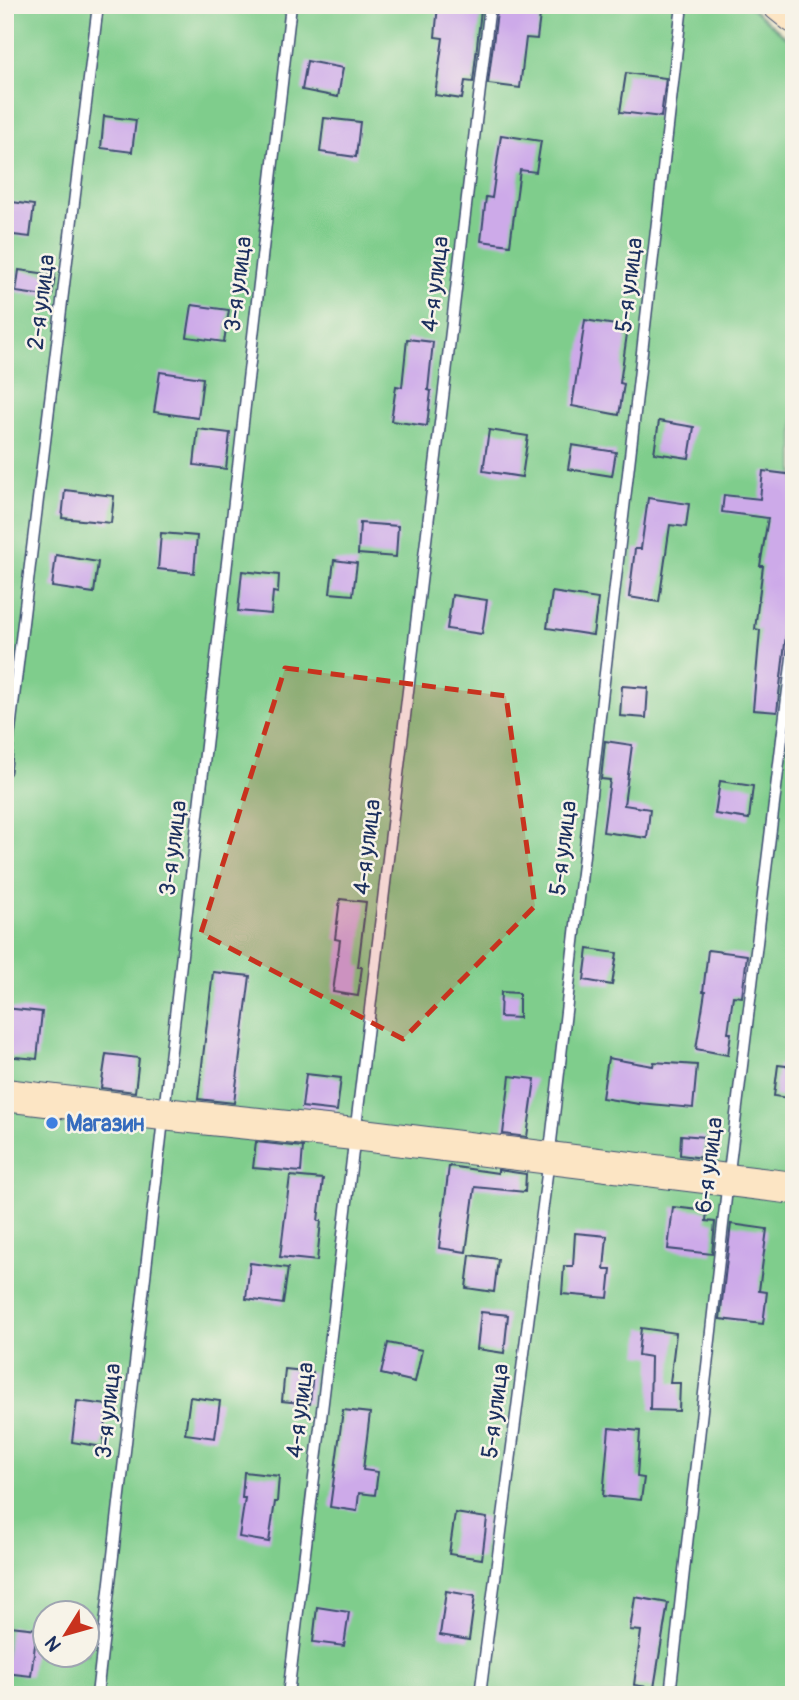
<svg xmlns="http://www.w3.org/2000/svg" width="799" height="1700" font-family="Pangolin,sans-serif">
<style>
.green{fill:#7fcd8c;stroke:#4d7e75;stroke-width:2;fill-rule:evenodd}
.building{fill:#cdaae9}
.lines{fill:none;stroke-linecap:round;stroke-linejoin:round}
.lane-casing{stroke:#3b4b6f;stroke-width:13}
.secondary-casing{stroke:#3b4b6f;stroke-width:34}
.lane{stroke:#fff;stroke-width:10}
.secondary{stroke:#fce5c4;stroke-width:32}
.marked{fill:#c8321e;fill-opacity:0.2;stroke:#c8321e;stroke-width:5;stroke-dasharray:14 9;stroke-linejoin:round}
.shop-dot{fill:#3f7fe0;stroke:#f7f3e8;stroke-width:2.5}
.labels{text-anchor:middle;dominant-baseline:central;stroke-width:5;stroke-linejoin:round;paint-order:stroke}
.street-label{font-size:23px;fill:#1b2f5e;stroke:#f7f3e8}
.shop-label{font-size:23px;font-weight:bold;fill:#366cbe;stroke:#f7f3e8;text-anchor:start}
</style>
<rect width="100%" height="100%" fill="#f7f3e8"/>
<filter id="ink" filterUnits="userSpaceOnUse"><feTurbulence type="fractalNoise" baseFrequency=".0143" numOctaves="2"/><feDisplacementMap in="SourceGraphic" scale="14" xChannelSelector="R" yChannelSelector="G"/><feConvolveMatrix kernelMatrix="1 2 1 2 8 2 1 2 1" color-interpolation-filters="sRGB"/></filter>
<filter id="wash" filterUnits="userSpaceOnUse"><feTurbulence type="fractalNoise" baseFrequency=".00686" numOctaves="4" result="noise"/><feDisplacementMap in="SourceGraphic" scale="28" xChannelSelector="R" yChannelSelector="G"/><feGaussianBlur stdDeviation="1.57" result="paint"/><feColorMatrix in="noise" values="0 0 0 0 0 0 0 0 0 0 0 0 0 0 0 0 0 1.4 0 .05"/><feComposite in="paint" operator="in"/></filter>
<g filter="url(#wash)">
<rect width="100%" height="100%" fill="#eee8ce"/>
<!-- green -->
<path class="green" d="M5,5H748L794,44V1695H5ZM46,1612H88V1654H46Z"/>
<g id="blocks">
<!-- building -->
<g class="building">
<path d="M438,5L481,10L473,82L465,81L462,99L435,95L443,38L435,37Z"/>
<path d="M499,5H525L541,7L537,39L526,38L520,88L488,84L497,12H498Z"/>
<path d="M307,61L343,68L338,97L302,90Z"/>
<path d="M626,73L666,78L661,117L620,112Z"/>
<path d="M104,116L136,120L132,152L101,148Z"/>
<path d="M324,118L360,122L356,157L320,152Z"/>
<path d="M501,135L541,141L536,172L520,170L510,245L481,241L486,197L492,198Z"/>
<path d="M5,201L34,205L30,237L5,234Z"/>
<path d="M19,270L55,275L52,297L16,292Z"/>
<path d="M192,305L229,310L224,342L187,337Z"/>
<path d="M585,320L628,327L620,383L624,384L619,415L572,406Z"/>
<path d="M407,339L433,342L428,390L431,391L427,426L391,421L396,386L402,387Z"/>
<path d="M160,372L203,378L198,418L154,412Z"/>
<path d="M659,421L694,427L689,458L654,453Z"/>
<path d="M198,429L230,433L226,469L194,465Z"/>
<path d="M489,430L528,436L522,477L483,471Z"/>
<path d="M572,445L616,452L612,476L568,469Z"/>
<path d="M763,471L794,475V490L789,525L794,526V566L777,712L753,710L760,630L755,629L763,566H760L768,518L722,512L724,495L760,499Z"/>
<path d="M65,490L114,496L111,523L62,518Z"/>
<path d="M648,498L689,504L686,527L670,525L659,602L629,597L635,549H641Z"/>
<path d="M360,523L398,526L396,557L358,554Z"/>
<path d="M161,533L197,536L194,573L158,569Z"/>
<path d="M56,555L98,562L94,593L52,587Z"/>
<path d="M334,560L357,563L353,595L330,593Z"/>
<path d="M242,571L279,575L278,593L273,592L271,614L238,611Z"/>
<path d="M552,592L598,599L593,635L547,628Z"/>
<path d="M452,595L487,600L482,634L447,629Z"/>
<path d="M622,686L648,688L646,718L620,716Z"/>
<path d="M605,741L632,745L624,805L650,809L647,838L603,832L610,780L601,779Z"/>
<path d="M720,781L753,786L749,819L715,814Z"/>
<path d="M340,899L366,902L358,967H362L358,996L333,992L340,940L335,939Z"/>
<path d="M588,949L617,953L612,985L584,980Z"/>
<path d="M708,950L747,955L742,997L733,996L728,1033H731L728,1055L696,1049L705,992H703Z"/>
<path d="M213,972L250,976L234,1103L198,1099Z"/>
<path d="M501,992L519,993V1018L500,1017Z"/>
<path d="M5,1008L42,1012L37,1059L5,1056Z"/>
<path d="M106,1054L139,1058L135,1092L101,1088Z"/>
<path d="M608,1058L653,1066L654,1062L697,1065L693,1108L639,1103V1104L602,1098Z"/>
<path d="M778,1065L794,1067V1099L774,1096Z"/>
<path d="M306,1074L341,1078L337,1111L302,1107Z"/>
<path d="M510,1076L535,1079L527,1137L503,1134Z"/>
<path d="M681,1135L705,1137L703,1158L680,1155Z"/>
<path d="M256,1142L303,1147L301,1172L253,1168Z"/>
<path d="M449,1166L498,1173V1170L526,1174L525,1192L475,1187L466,1252L439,1248Z"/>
<path d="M290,1176L323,1179L318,1221H321L317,1261L280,1257Z"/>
<path d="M673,1207L707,1211L706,1221L715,1222L712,1254L668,1249Z"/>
<path d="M731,1224L767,1229L759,1291L767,1292L763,1324L720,1319Z"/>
<path d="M575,1233L607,1236L604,1269H611L608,1298L562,1294L564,1266H573Z"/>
<path d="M470,1255L498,1259L494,1292L466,1288Z"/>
<path d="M250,1263L288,1268L283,1304L246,1299Z"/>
<path d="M481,1312L508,1315L504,1353L477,1349Z"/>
<path d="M641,1328L676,1333L670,1383H680L679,1411L650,1410L651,1357L638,1355Z"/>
<path d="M388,1343L422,1350L415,1382L381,1374Z"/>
<path d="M285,1369L313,1372L310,1404L282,1401Z"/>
<path d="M190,1397L220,1401L215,1438L185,1434Z"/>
<path d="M77,1401L108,1405L103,1447L72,1442Z"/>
<path d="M343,1410L370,1413L363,1470L378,1472L375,1495L359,1493L357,1511L330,1507Z"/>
<path d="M609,1428L640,1431L637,1477L644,1478L641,1500L603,1496Z"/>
<path d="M244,1472L279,1476L277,1502H275L269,1542L239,1537L245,1498H242Z"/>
<path d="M455,1513L487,1518L482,1559L449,1554Z"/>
<path d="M446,1591L475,1596L469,1640L440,1635Z"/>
<path d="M635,1597L668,1603L654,1688L634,1685L641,1631L630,1630Z"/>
<path d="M317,1607L349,1612L344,1646L313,1642Z"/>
<path d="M10,1626L37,1629L31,1676L5,1673Z"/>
</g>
</g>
</g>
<g filter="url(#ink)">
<use href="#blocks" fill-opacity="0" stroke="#3b4b6f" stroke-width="2"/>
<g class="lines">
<!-- lane casing -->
<g class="lane-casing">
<g id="lane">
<path d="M5,771L98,5"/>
<path d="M97,1695L291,5"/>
<path d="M288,1695L490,5"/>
<path d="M480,1695L549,1159L682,5"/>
<path d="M670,1695L728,1180L794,641"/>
</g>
</g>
<!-- secondary casing -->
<g class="secondary-casing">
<g id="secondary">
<path d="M779,5L794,17"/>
<path d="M5,1095L163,1114L354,1134L794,1188"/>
</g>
</g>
<!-- lane -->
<use href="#lane" class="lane"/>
<!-- secondary -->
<use href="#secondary" class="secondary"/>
</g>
</g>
<!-- marked area -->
<path class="marked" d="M285,668L506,696L535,906L403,1039L201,933Z"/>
<!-- markers -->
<circle class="shop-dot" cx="52" cy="1123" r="7"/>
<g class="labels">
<!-- street labels -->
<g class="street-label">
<text transform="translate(238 284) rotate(-83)">3-я улица</text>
<text transform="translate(435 284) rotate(-83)">4-я улица</text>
<text transform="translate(629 285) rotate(-83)">5-я улица</text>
<text transform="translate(41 302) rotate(-83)">2-я улица</text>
<text transform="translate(367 847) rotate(-83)">4-я улица</text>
<text transform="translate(173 848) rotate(-83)">3-я улица</text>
<text transform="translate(563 848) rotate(-83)">5-я улица</text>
<text transform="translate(709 1165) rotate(-83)">6-я улица</text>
<text transform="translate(300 1410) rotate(-83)">4-я улица</text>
<text transform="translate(108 1411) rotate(-84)">3-я улица</text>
<text transform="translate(495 1411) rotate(-83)">5-я улица</text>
</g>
<!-- shop labels -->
<g class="shop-label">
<text x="66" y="1123">Магазин</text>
</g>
</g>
<!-- margin -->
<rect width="799" height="1700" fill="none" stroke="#f7f3e8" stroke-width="28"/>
<!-- north arrow -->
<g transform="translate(66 1634) rotate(233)"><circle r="33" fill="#f7f3e8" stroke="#9fa5b1" stroke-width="2"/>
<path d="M0-5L12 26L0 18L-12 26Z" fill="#c8321e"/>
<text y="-10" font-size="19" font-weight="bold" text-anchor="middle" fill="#1b2f5e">N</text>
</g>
</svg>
